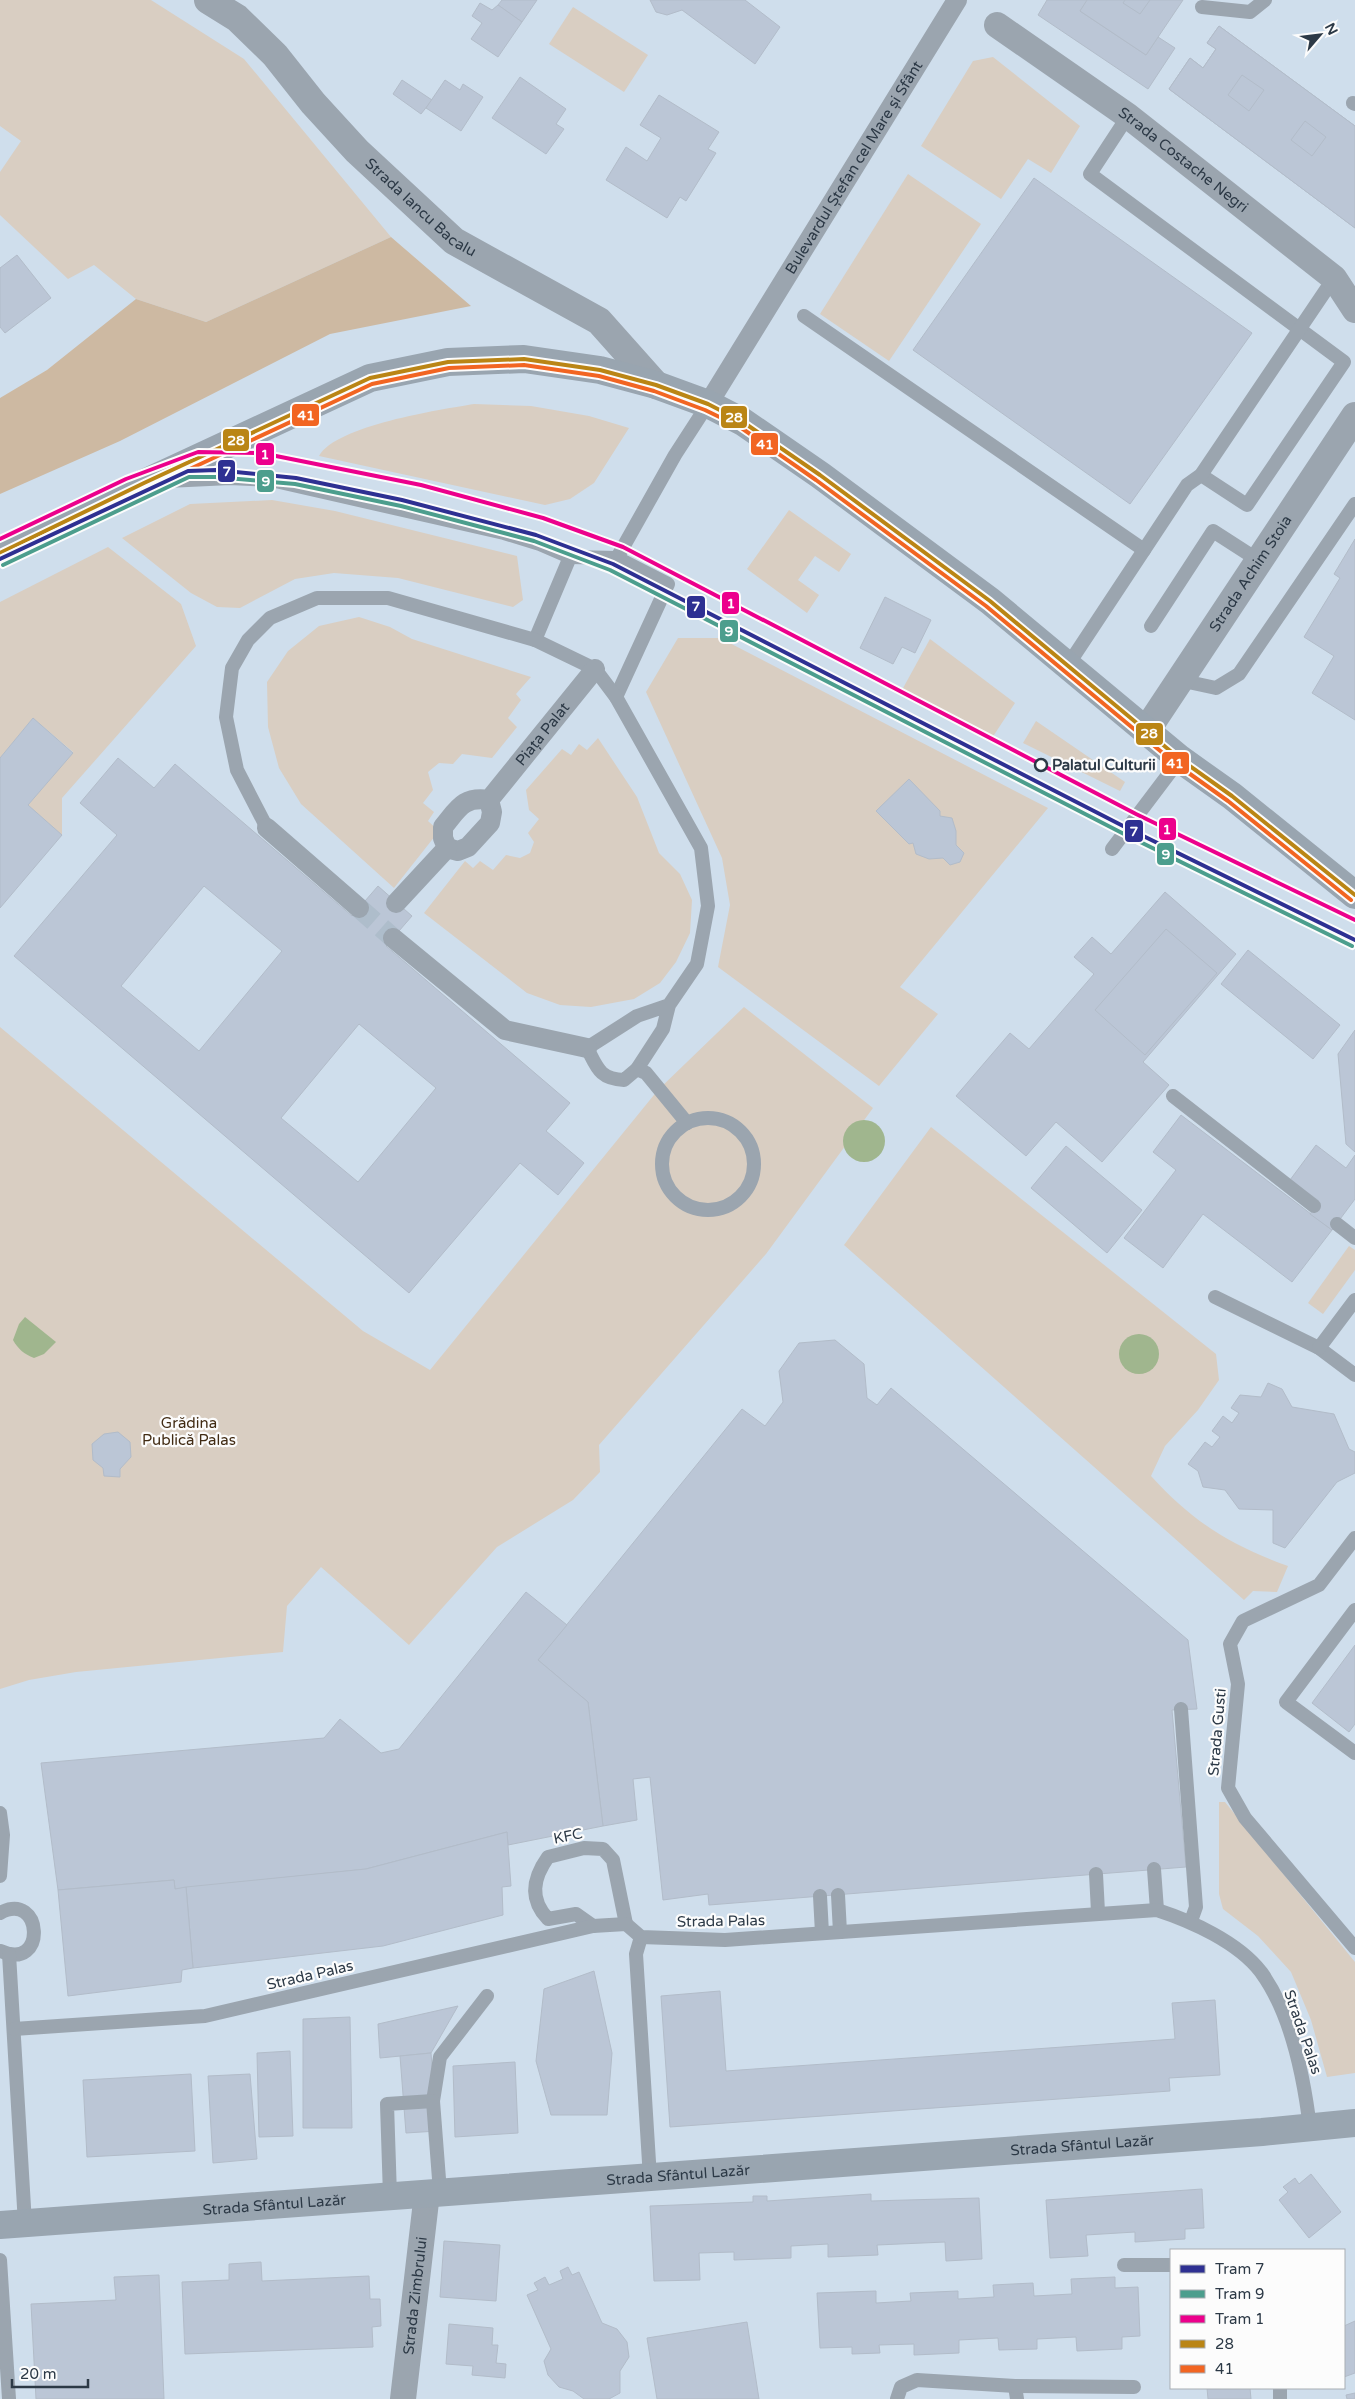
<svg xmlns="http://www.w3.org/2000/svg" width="1355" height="2399" font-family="'Varela Round',sans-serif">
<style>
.green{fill:#d9cec2}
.forest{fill:#cdb9a2}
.water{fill:#a0b68e}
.building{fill:#bbc6d6;stroke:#b2bcc9;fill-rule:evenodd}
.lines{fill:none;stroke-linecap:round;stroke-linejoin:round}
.pedestrian-tunnel{stroke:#aebdcb;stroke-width:20;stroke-dasharray:20 10;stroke-linecap:butt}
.service{stroke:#9ba5af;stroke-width:14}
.pedestrian{stroke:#9ba5af;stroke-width:20}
.minor{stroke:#9ba5af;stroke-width:26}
.tertiary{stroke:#9ba5af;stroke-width:28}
.secondary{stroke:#99a5b0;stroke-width:28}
.bus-1-casing{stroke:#fcfcfc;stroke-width:8}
.bus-2-casing{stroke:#fcfcfc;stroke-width:8}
.bus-1{stroke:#ba8515;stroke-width:4}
.bus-2{stroke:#f26522;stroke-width:4}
.tram-1-casing{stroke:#fcfcfc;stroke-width:8}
.tram-2-casing{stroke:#fcfcfc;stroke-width:8}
.tram-3-casing{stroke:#fcfcfc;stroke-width:8}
.tram-1{stroke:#2e3092;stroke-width:4}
.tram-2{stroke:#4c9e8d;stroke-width:4}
.tram-3{stroke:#ec008c;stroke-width:4}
.stop-dot{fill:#fcfcfc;stroke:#2c3946;stroke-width:2.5}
.labels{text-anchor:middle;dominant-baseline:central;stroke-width:4.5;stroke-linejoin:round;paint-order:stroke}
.street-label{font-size:15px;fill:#2c3946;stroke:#fcfcfc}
.stop-label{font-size:15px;font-weight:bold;fill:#2c3946;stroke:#fcfcfc;text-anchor:start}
.park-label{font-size:15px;fill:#412b13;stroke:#fcfcfc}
.line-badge{stroke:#fcfcfc;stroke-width:2}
.badge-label{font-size:14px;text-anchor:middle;font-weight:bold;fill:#fff}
</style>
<rect width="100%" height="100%" fill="#cfdeec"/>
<!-- green -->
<g class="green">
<path d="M0,0H151L244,59L391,237L206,322L136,299L94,265L68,279L0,215V172L21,141L0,126Z"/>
<path d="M573,7L648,55L624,92L549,44Z"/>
<path d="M993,57L1080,126L1051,173L1028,159L1001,199L921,146L973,61Z"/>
<path d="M908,174L981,224L889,361L820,314Z"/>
<path d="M474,404L531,406L589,416L629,428L594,483L570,499L545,505L319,456C337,425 439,410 474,404Z"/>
<path d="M272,500L335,511L517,556L523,600L513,607L398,578L334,573L295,579L240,608L217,607L191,593L122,538L190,504Z"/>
<path d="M789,510L851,554L839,572L815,556L798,580L819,595L807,613L747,569Z"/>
<path d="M108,547L181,604L196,646L62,798V835L28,805L73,752L33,718L0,758V602Z"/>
<path d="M359,617L390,627L412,639L531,677L516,694L521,700L508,718L517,727L492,758L462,754L453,764L439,763L428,772L433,790L423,803L434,812L428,821L439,831L394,888L301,804L279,768L268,727L267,682L288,651L319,626Z"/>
<path d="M678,638H720L1048,808L900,987L938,1014L879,1086L718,967L730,905L722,858L646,692Z"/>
<path d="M930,639L1015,703L992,738L902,690Z"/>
<path d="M1036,721L1125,782L1120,791L1023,743Z"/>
<path d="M598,738L637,797L659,853L680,874L692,900L690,933L676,962L660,983L634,999L591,1007L560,1005L527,993L424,913L465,861L473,868L480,861L493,870L506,855L520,858L530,853L534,842L528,833L539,819L529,810L526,790L562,749L571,755L579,744L587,750Z"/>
<path d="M744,1007L873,1108L766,1254L599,1445L600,1472L573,1500L497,1547L409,1645L321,1567L287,1606L283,1652L76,1672L29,1680L0,1689V1027L363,1331L430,1370L658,1090Z"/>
<path d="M931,1127L1216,1354L1219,1380L1198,1410L1165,1446L1151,1476C1193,1522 1230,1545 1288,1566L1277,1592L1253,1591L1244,1600L844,1245Z"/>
<path d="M1349,1246L1355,1250V1270L1323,1314L1308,1303Z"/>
<path d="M1219,1802H1225L1355,1962V2073L1327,2077L1311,2020L1291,1972L1258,1936L1223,1909L1219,1894Z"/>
</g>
<!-- forest -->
<path class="forest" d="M391,237L471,306L330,334L120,441L0,494V398L47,370L136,299L206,322Z"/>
<!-- water -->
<g class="water">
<circle cx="864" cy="1141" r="21"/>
<path d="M25,1317L56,1342L44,1354L34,1358C24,1354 18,1349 13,1340L19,1324Z"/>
<circle cx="1139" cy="1354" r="20"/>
</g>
<!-- building -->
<g class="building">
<path d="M502,0H537L522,22L498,5Z"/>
<path d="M650,0H745L780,27L755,64L682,10L667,15L656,12Z"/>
<path d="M1047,0H1088L1080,11L1146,55L1158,37L1175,48L1148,89L1038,15Z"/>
<path d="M1087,0H1183L1146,55L1080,11Z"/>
<path d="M1125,0H1150L1140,14L1123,3Z"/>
<path d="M480,3L492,10L498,5L522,22L498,57L471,39L482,23L472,16Z"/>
<path d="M1219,26L1355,126V180L1352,184L1355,187V228L1169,89L1190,58L1203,68L1216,49L1207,43ZM1242,75L1264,90L1249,111L1228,95ZM1305,121L1326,137L1312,156L1291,140Z"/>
<path d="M1219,26L1355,126V228L1169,89L1190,58L1203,68L1216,49L1207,43Z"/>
<path d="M1242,75L1264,90L1249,111L1228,95Z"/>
<path d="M520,77L566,109L556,124L564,129L546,154L492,118Z"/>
<path d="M402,80L432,100L421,114L393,94Z"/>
<path d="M445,80L460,90L463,84L483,97L461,131L426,108Z"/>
<path d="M659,95L719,132L708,149L716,153L686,201L680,197L667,218L606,180L626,147L647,161L661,138L640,125Z"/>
<path d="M1305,121L1326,137L1312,156L1291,140Z"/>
<path d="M1034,178L1252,333L1130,504L913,350Z"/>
<path d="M17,255L51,298L5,333L0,327V268Z"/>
<path d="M1355,539V720L1312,693L1334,656L1304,637L1340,578L1334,574Z"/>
<path d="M885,597L931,620L915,653L902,647L893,664L860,648Z"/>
<path d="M33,718L73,753L28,805L62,835L0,908V758Z"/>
<path d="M118,758L154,788L175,764L352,916L378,886L412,916L386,946L570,1103L546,1131L584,1163L558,1195L520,1163L409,1293L14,956L117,835L80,803ZM204,886L282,951L199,1051L121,986ZM359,1024L436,1088L358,1182L281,1118Z"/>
<path d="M909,779L940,811V816L952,818L956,831V845L964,853L960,862L950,865L943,858L929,859L916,854L913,843L909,844L876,811Z"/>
<path d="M1165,892L1236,954L1143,1062L1169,1085L1102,1162L1056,1122L1026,1156L956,1096L1010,1033L1029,1049L1094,974L1074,957L1092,937L1111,954Z"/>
<path d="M1166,929L1217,973L1145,1055L1095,1010Z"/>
<path d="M1248,950L1340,1025L1313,1059L1221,984Z"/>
<path d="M1355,1030V1152L1346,1144L1338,1054Z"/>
<path d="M1181,1115L1332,1230L1292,1282L1203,1214L1163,1268L1124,1238L1176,1170L1153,1152Z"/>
<path d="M1316,1145L1346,1168L1355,1155V1199L1332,1230L1310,1214L1319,1201L1290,1180Z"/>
<path d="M1066,1146L1142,1210L1107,1253L1031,1188Z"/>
<path d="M835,1340L864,1364L867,1398L877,1405L891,1388L1188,1640L1197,1709L1172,1710L1186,1867L709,1905L708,1894L663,1900L650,1777L633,1779L637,1820L603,1826L588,1702L538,1660L742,1409L765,1426L783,1402L779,1371L799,1343Z"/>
<path d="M1268,1383L1282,1389L1292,1407L1334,1414L1349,1449L1355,1452V1473L1337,1482L1285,1548L1273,1543V1510L1239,1509L1225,1490L1203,1487L1198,1471L1188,1464L1205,1442L1212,1447L1220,1437L1212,1431L1223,1416L1232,1423L1239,1413L1231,1408L1240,1395L1261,1397Z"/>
<path d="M118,1432L130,1442L131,1457L120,1469V1477L104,1476L103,1468L93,1460L92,1444L104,1434Z"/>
<path d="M526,1592L567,1625L538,1660L588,1702L603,1826L508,1845L507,1832L366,1869L175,1889L174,1880L58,1890L41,1763L324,1738L340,1719L381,1753L399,1749Z"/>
<path d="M1355,1645V1724L1349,1732L1312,1703Z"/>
<path d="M507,1832L511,1886L502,1887L503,1915L383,1946L193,1968L186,1887L366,1869Z"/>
<path d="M174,1880L175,1889L186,1887L193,1968L182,1970L181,1982L68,1996L58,1890Z"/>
<path d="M594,1971L612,2053L607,2115H551L536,2061L544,1989Z"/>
<path d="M720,1991L726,2071L1175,2039L1172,2003L1215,2000L1220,2075L1169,2078L1170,2091L670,2127L661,1996Z"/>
<path d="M458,2006L431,2053L380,2058L378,2024Z"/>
<path d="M350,2017L352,2128H303V2019Z"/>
<path d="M290,2051L293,2136L259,2137L257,2053Z"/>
<path d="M431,2053L437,2131L406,2133L400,2056Z"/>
<path d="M515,2062L518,2133L455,2137L453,2066Z"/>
<path d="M191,2074L195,2151L87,2157L83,2080Z"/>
<path d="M250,2074L257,2159L213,2163L208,2076Z"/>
<path d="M1311,2174L1341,2212L1309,2238L1279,2200L1288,2192L1283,2187L1295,2178L1299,2184Z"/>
<path d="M1202,2189L1204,2228L1185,2229V2239L1135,2242V2232L1086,2235L1088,2256L1050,2258L1046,2200Z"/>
<path d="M871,2194V2201L979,2198L982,2259L946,2261L945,2242L877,2245L878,2255L828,2257V2244L791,2246V2258L734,2260V2252L699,2253L700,2280L654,2281L650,2206L753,2202V2196H767V2201Z"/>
<path d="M444,2241L500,2245L496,2301L440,2297Z"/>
<path d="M261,2262L262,2281L369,2276L370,2299H380L381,2326L372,2327L373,2347L185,2354L182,2282L229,2280V2264Z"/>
<path d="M568,2267L572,2275L579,2272L602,2323L617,2329L627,2342L629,2357L620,2371V2393L609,2399H584L573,2391L559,2387L548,2375L544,2361L551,2349L527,2295L538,2290L534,2283L545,2277L549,2285L563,2279L560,2271Z"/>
<path d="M159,2275L164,2399H36L31,2304L116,2300L114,2277Z"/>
<path d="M1115,2277V2288L1138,2287L1140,2336L1122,2337V2349L1077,2351L1076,2337L1037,2339V2349L999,2350L998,2338L959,2340V2353L914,2355V2344L879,2345L880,2353L852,2354V2347L820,2348L817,2293L876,2291V2303L911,2301L910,2293L958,2291V2299L994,2297L993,2285L1033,2283L1034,2296L1072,2294L1071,2279Z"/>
<path d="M1355,2321V2373L1344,2377V2326Z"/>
<path d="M747,2322L759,2399H657L647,2338Z"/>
<path d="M449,2324L493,2328L492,2345H498L496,2363L506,2364L505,2378L472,2375L473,2366L446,2364Z"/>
<path d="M1207,2388H1250L1251,2399H1208Z"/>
<path d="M1355,2393V2399H1347L1346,2395Z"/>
</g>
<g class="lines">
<!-- pedestrian-tunnel -->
<path class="pedestrian-tunnel" d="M359,908L393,938"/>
<!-- service -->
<g class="service">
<path d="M1202,7L1250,12L1265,0"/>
<path d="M1353,103L1355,104"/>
<path d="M1128,116L1090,174L1344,362L1247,505L1201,475"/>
<path d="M804,316L1144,550"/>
<path d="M167,481L230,478L271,480L504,533L540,544L570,557L617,558L668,584L616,697"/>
<path d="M617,558L675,455L708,404"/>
<path d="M1151,626L1213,531L1258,560"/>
<path d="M535,640L570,557"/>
<path d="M1068,665L1187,485L1201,475L1334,278"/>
<path d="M1179,680L1216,688L1239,674L1355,504"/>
<path d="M267,828L237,770L226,717L232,668L248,640L270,618L317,598H388L535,640L595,669L616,697L701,848L708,906L697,964L669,1005L637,1016L587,1048C597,1067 599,1079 624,1080L637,1069L663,1029L669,1005"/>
<path d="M1112,849L1180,759"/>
<path d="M637,1069L646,1073L687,1123"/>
<path d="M1173,1096L1314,1206"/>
<circle cx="708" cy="1164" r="46"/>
<path d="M1337,1224L1355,1238"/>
<path d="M1215,1297L1319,1348L1355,1375"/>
<path d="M1319,1348L1355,1300"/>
<path d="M1355,1538L1319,1585L1243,1621L1230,1644L1238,1684L1228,1788L1245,1818L1355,1948"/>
<path d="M1355,1610L1286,1702L1355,1753"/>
<path d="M1181,1709L1196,1907L1191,1921"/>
<path d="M0,1813L3,1835L0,1876"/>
<path d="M1154,1869L1157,1910"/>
<path d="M1096,1874L1098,1912"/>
<path d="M838,1895L840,1932"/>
<path d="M820,1896L822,1933"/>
<path d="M0,1913C43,1890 47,1972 1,1951"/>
<path d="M593,1926L576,1914L548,1919C529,1899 533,1878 548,1857L584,1848L603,1849L613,1860L626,1924"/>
<path d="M641,1937L636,1954L650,2178"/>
<path d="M9,1954L25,2224"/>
<path d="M14,2029L205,2016L593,1926L626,1924L641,1937L725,1940L1157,1910C1191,1921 1238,1942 1261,1972C1291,2013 1304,2078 1310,2128"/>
<path d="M433,2101L440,2057L487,1996"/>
<path d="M390,2196L387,2104L433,2101L440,2192"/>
<path d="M0,2260L9,2399"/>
<path d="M1124,2265H1171"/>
<path d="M1015,2386L1017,2399"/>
<path d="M1280,2388V2399"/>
<path d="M897,2399L901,2387L917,2380L1015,2386L1134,2387"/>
</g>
<!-- pedestrian -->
<g class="pedestrian">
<path id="s1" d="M708,404L957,0"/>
<path d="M267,828L359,908"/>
<path d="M447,848L458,851L468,847L490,823L492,812L489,800"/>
<path id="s2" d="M396,903L447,848L443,838V827C458,809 463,796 489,800L595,669"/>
<path d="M393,938L505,1030L587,1048"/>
</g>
<!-- minor -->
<g class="minor">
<path id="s3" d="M997,25L1128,116L1334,278L1355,310"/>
<path id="s4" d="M403,2399L427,2193"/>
</g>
<!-- tertiary -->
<g class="tertiary">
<path id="s5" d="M208,0L237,18L275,55L313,103L357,151L454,241L599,321L656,385"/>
<path id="s6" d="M1146,731L1355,416"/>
</g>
<!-- secondary -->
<g class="secondary">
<path d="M0,553L144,483L370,378L448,362L524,359L600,370L656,385L708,404L743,422L820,475L990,601L1180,759L1232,796L1355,895"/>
<path id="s7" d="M0,2225L1262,2132L1355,2123"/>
</g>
<!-- bus-1 casing -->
<g class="bus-1-casing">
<path id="bus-1" d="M0,553L144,483L370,378L448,362L524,359L600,370L656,385L708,404L743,422L820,475L990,601L1180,759L1232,796L1355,895"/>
</g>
<!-- bus-2 casing -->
<g class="bus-2-casing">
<path id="bus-2" d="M3,559L147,489L372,384L449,368L524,365L599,376L654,391L705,410L740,427L816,480L986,606L1176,764L1228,801L1351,900"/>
</g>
<!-- bus-1 -->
<use href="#bus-1" class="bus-1"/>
<!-- bus-2 -->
<use href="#bus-2" class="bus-2"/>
<!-- tram-1 casing -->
<g class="tram-1-casing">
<path id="tram-1" d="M0,559L188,471L216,470L296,478L402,500L536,535L613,564L1127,828L1355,940"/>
</g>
<!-- tram-2 casing -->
<g class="tram-2-casing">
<path id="tram-2" d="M3,565L189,477H215L295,484L401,506L534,541L610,570L1124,834L1352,946"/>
</g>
<!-- tram-3 casing -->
<g class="tram-3-casing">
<path id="tram-3" d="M0,539L126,479L198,452L261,453L421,485L543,518L623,547L1136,814L1355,920"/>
</g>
<!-- tram-1 -->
<use href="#tram-1" class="tram-1"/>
<!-- tram-2 -->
<use href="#tram-2" class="tram-2"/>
<!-- tram-3 -->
<use href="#tram-3" class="tram-3"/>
</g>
<!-- markers -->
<circle class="stop-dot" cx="1041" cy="765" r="6"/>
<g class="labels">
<!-- street labels -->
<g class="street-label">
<text stroke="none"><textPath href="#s3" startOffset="230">Strada Costache Negri</textPath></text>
<text stroke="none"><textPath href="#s1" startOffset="278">Bulevardul Ștefan cel Mare și Sfânt</textPath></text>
<text stroke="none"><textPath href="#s5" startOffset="299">Strada Iancu Bacalu</textPath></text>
<text stroke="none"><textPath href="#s6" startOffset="189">Strada Achim Stoia</textPath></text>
<text stroke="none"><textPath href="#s2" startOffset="239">Piața Palat</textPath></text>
<text transform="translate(1217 1732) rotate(-85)">Strada Gusti</text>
<text transform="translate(568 1836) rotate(-11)">KFC</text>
<text transform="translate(721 1921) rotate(-1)">Strada Palas</text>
<text transform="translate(310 1975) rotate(-13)">Strada Palas</text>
<text transform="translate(1303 2032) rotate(71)">Strada Palas</text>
<text stroke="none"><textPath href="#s7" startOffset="1085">Strada Sfântul Lazăr</textPath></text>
<text stroke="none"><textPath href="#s7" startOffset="680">Strada Sfântul Lazăr</textPath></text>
<text stroke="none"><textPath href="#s7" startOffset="275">Strada Sfântul Lazăr</textPath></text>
<text stroke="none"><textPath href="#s4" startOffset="104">Strada Zimbrului</textPath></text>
</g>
<!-- stop labels -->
<g class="stop-label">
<text x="1052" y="765">Palatul Culturii</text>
</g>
<!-- park labels -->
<g class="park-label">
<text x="189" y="1423">Grădina<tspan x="189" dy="17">Publică Palas</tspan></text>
</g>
</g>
<g class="line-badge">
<rect x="291" y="403" width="29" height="24" rx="5" fill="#f26522"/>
<rect x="720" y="405" width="28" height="24" rx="5" fill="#ba8515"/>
<rect x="222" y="428" width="28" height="24" rx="5" fill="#ba8515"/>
<rect x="750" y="432" width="29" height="24" rx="5" fill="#f26522"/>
<rect x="255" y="442" width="20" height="24" rx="5" fill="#ec008c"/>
<rect x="217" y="459" width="19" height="24" rx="5" fill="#2e3092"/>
<rect x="256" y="469" width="19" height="24" rx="5" fill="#4c9e8d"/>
<rect x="721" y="591" width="19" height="24" rx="5" fill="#ec008c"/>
<rect x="686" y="595" width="20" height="24" rx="5" fill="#2e3092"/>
<rect x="719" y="619" width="20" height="24" rx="5" fill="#4c9e8d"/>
<rect x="1135" y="722" width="29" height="24" rx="5" fill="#ba8515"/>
<rect x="1161" y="751" width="29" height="24" rx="5" fill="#f26522"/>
<rect x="1158" y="817" width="19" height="24" rx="5" fill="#ec008c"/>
<rect x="1124" y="819" width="20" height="24" rx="5" fill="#2e3092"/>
<rect x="1156" y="842" width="19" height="24" rx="5" fill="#4c9e8d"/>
</g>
<g class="badge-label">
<text x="306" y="420">41</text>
<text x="734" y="422">28</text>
<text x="236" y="445">28</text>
<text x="765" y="449">41</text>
<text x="265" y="459">1</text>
<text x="227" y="476">7</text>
<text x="266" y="486">9</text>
<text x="731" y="608">1</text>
<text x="696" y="611">7</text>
<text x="729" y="636">9</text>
<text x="1149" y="738">28</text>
<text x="1175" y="768">41</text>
<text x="1167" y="834">1</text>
<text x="1134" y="836">7</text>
<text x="1166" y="859">9</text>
</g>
<!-- legend -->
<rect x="1170" y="2249" width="175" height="140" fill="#fcfcfc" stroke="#a9aeb3"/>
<rect x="1180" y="2265" width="25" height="8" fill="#2e3092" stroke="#a9aeb3"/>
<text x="1215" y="2274" font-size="15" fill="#2c3946">Tram 7</text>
<rect x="1180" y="2290" width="25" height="8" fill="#4c9e8d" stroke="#a9aeb3"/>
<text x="1215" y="2299" font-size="15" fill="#2c3946">Tram 9</text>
<rect x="1180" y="2315" width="25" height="8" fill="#ec008c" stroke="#a9aeb3"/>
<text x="1215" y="2324" font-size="15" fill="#2c3946">Tram 1</text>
<rect x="1180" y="2340" width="25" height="8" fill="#ba8515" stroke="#a9aeb3"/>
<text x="1215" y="2349" font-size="15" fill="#2c3946">28</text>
<rect x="1180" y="2365" width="25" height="8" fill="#f26522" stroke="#a9aeb3"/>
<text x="1215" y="2374" font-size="15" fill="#2c3946">41</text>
<!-- north arrow -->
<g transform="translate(1320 35) rotate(62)" stroke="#fcfcfc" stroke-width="4" paint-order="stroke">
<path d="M0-4L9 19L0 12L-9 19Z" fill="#2c3946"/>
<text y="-8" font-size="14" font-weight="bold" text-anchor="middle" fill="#2c3946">N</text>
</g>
<!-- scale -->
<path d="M12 2379v8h76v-8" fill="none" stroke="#2c3946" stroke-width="2.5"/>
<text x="20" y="2379" font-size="15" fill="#2c3946" stroke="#fcfcfc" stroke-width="4" paint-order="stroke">20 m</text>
</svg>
